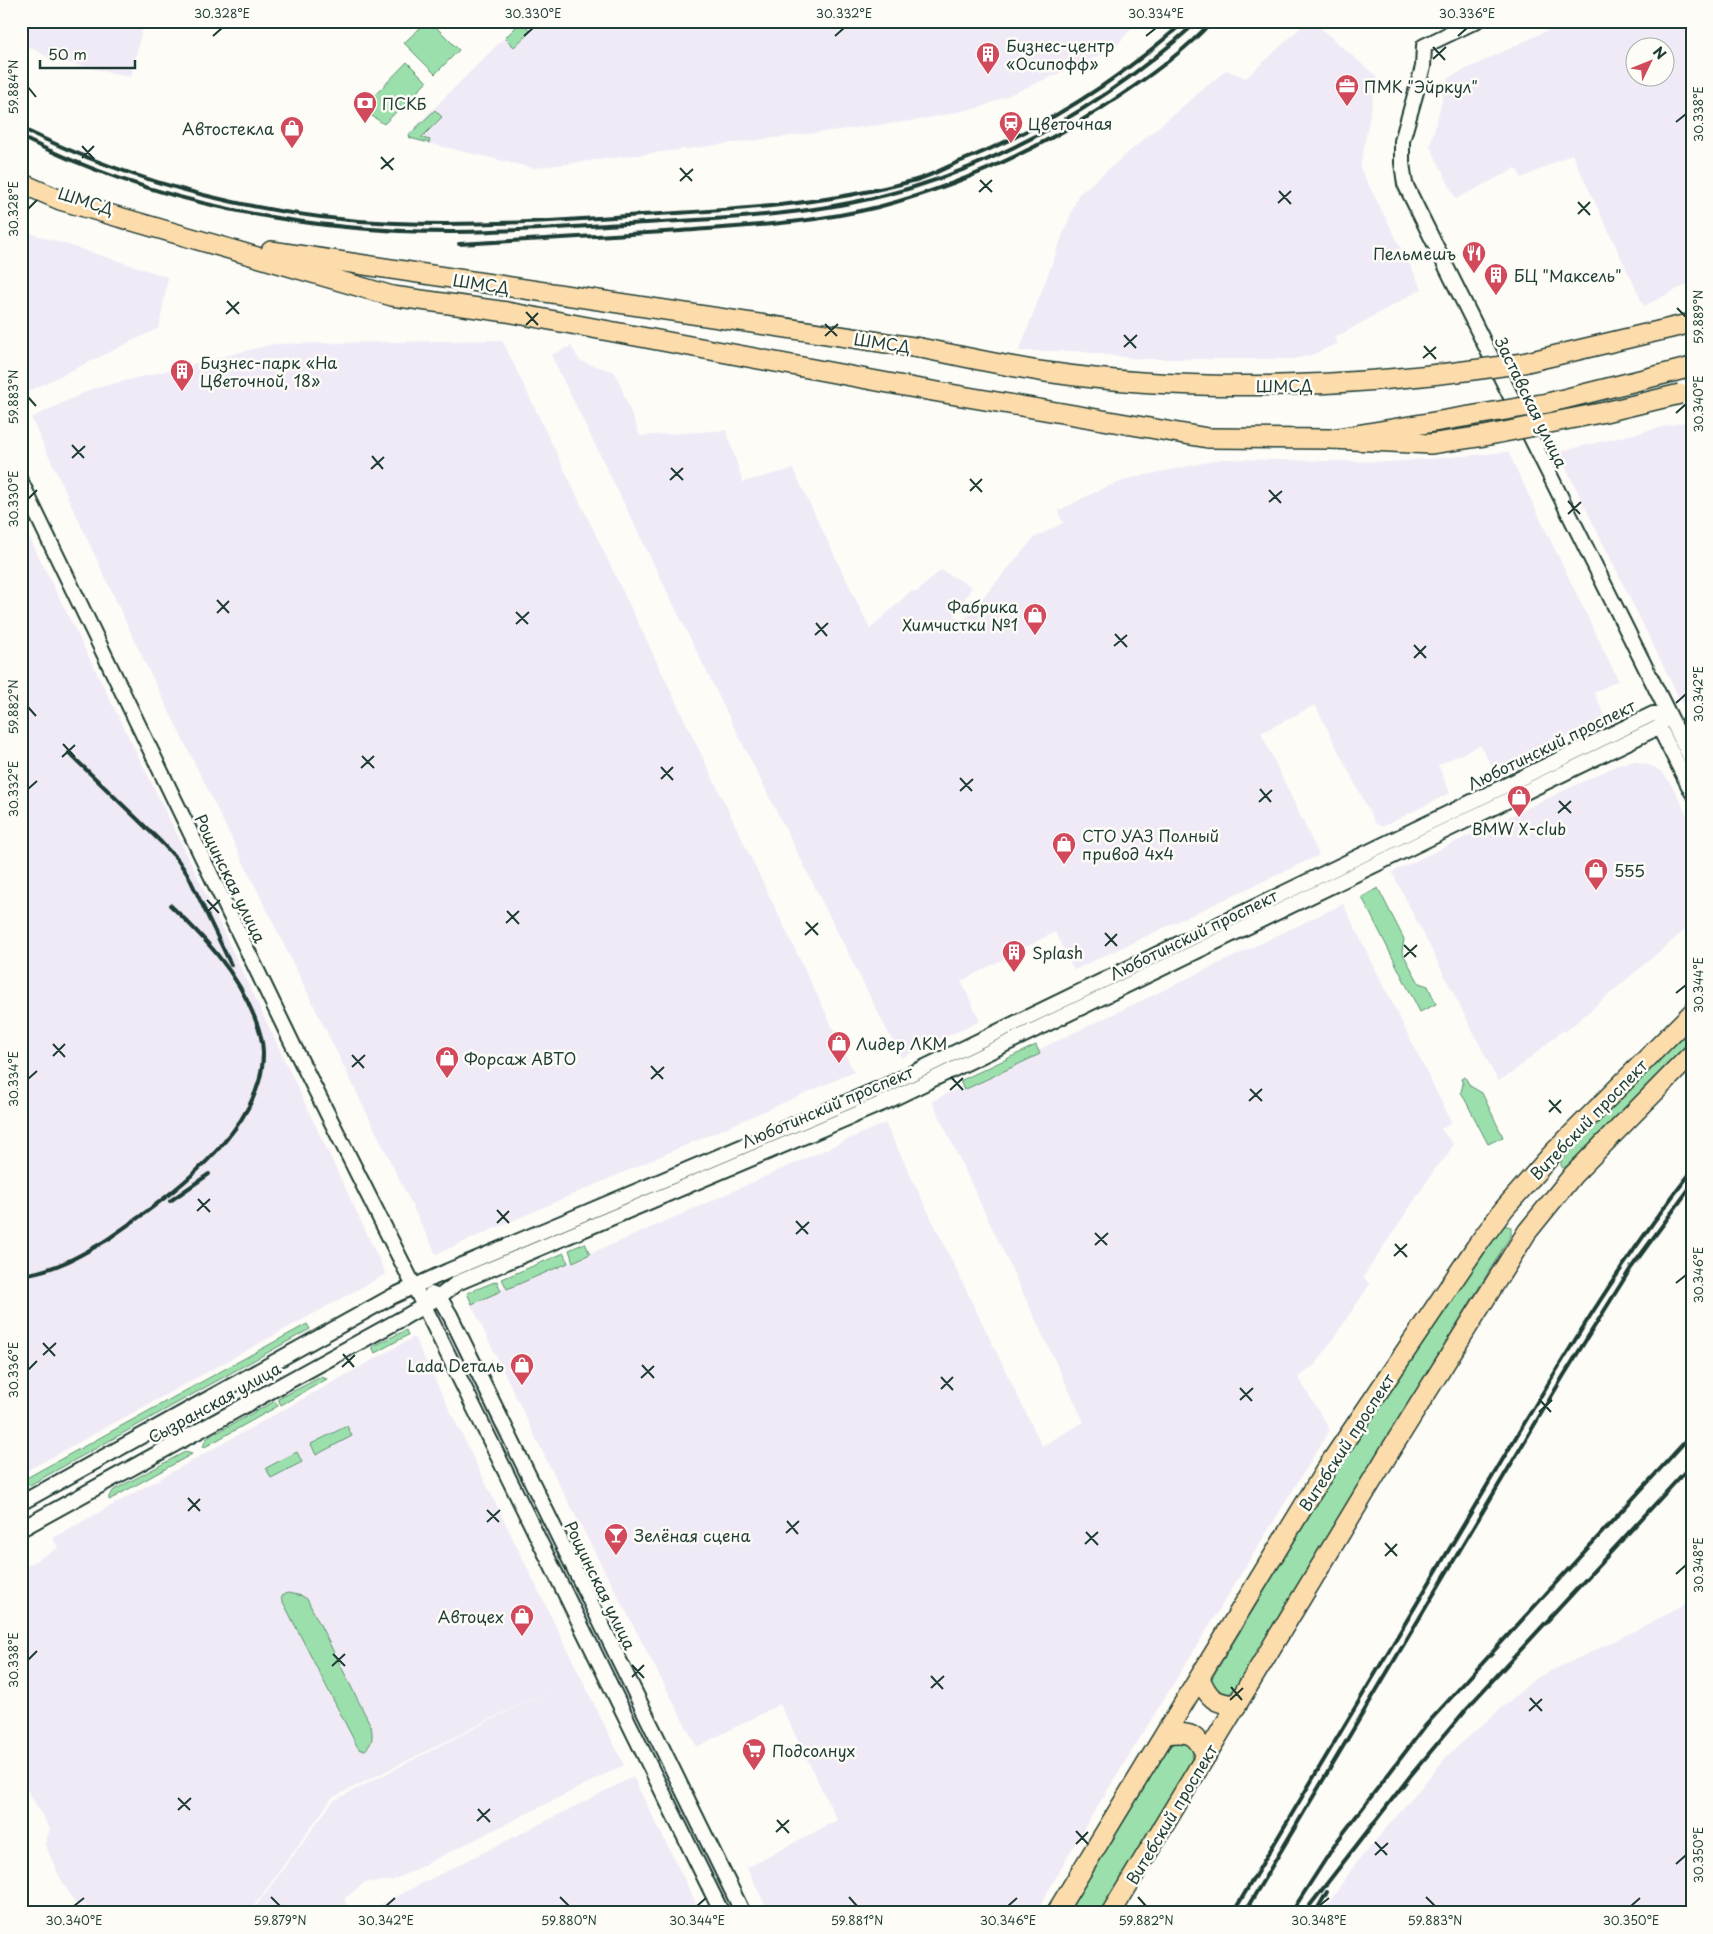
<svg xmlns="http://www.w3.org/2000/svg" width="1713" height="1934" font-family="'Playpen Sans',sans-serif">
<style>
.built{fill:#f0eaf6;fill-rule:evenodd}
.green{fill:#9be0ac;stroke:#5d8e70}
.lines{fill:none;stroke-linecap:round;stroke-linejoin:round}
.minor-casing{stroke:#1f3d34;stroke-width:18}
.major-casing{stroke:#1f3d34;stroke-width:22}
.minor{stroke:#fdfcf7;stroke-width:14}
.major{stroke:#fddcac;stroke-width:19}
.rail{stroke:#1f3d34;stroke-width:4}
.major-bridge-casing{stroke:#1f3d34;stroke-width:22;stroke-linecap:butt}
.major-bridge{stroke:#fddcac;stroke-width:19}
.ticks{fill:none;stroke:#1f3d34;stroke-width:2}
.labels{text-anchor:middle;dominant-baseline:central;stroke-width:5;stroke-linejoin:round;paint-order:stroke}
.poi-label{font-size:16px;fill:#1f3d34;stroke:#fdfcf7;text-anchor:start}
.street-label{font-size:16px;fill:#1f3d34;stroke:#fdfcf7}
.neatline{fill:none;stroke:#1f3d34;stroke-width:2}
.ticks-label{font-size:12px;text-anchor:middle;fill:#1f3d34}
</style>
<rect width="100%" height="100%" fill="#fdfcf7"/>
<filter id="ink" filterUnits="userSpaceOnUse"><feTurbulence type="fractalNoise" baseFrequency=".02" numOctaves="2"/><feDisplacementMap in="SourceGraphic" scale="10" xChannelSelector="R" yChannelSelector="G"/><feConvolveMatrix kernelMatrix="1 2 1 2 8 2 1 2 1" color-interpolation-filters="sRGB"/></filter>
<g filter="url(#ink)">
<!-- built -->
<g class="built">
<path d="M21,21H144L131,77L51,59L21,42Z"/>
<path d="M521,21H1137L1114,49L982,107L919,120L533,168L410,139L408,134Z"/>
<path d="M1308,21H1312L1377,77L1360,168L1422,289L1334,338L1338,343L1309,356L1293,359H1140L1075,351H1019L1078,195L1226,70L1246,78Z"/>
<path d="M1567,21H1692V282L1644,306L1572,154L1522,178L1516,168L1456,199L1430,146L1448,78ZM1636,48H1666V78H1636Z"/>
<path d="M21,230L168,277L159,328L21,395Z"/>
<path d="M502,340L854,1072L436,1254L138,648L31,418L92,389L273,344Z"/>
<path d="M571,346L580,361L615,372L640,436L726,430L743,482L793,469L870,629L911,591L917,592L941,570L972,587L954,616L962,622L1034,538L1063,523L1058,511L1103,488L1132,478L1222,459L1393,462L1508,452L1618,680L1594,693L1606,718L1495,772L1480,745L1438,765L1450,793L1382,827L1375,823L1315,705L1261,733L1319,855L1074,970L1055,932L961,981L980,1021L901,1058L719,697L551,355Z"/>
<path d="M1692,420V724L1558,452Z"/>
<path d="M21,521L183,846L386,1274L21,1474Z"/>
<path d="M1634,761L1654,767L1663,773L1676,792L1692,825V839L1689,840L1692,846V924L1566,1031H1562L1512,1073L1498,1081L1392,872L1618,765Z"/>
<path d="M1343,904L1452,1123L1441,1129L1453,1144L1447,1156L1435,1169L1364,1276L1365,1280L1370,1284L1316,1364L1298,1377L1330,1430L1080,1835L1036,1913H769L747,1868L837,1820L780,1704L697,1747L549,1465L470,1302L628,1238L885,1123L1042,1446L1084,1422L932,1101Z"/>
<path d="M414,1337L624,1765L392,1881L365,1882L344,1899L350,1913H251L333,1801L557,1686L332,1798L249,1913H90L84,1904L78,1908L59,1876L45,1844L50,1829L21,1779V1569L58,1548L53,1538Z"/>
<path d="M1692,1601V1913H1322L1354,1866L1449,1754L1536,1678L1621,1638Z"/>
<path d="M633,1777L701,1913H383L379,1905Z"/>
</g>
<!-- green -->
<g class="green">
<path d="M427,21H430L459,50L435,74L404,43Z"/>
<path d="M521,22L531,31L514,47L505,38Z"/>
<path d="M407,62L427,82L384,124L369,114L373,97Z"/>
<path d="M435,110L442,117L422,137V138L430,140L429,143L410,138L409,135Z"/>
<path d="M1378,888L1404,939L1402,952L1419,983L1428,986L1436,1004L1420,1012L1362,897Z"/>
<path d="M1692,1027V1039L1567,1166L1563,1168L1561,1166V1159Z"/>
<path d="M1036,1045L1040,1054L964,1090L960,1081Z"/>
<path d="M1465,1077L1470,1086L1482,1093L1503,1137L1488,1144L1461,1092L1463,1084L1461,1079Z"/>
<path d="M1504,1225L1511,1227V1235L1233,1691L1227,1695L1217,1692L1211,1680L1346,1456L1500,1228Z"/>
<path d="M585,1243L590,1254L573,1262L569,1250Z"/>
<path d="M564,1253L568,1263L507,1289L502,1279Z"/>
<path d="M497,1281L501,1291L472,1304L467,1293Z"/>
<path d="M307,1324L310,1329L21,1490V1481Z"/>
<path d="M406,1330L408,1335L375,1353L372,1347Z"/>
<path d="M321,1377L327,1379L281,1405L278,1399Z"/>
<path d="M275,1401L278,1406L203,1448L205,1441L207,1438Z"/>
<path d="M347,1426L352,1436L316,1455L311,1444Z"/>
<path d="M185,1452L192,1454L109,1500V1496L114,1490Z"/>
<path d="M297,1452L302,1462L271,1478L266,1468Z"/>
<path d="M289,1593L302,1596L307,1599L371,1726C373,1735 373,1744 365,1750H360L357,1746L281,1598L284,1594Z"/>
<path d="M1176,1741L1188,1743L1193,1750L1191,1762L1100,1913H1068L1168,1749Z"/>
</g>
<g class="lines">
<!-- minor casing -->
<g class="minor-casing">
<g id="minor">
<path d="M1476,21L1424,46L1423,67L1402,141V163L1405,184L1692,761"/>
<path d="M21,482L294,1047L433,1324L722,1913"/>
<path d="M1659,727L1692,792"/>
<path d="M431,1294L439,1297L450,1315L743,1913"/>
<path d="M21,1503L393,1296L448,1271L888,1085L1653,714L1668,715"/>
<path d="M21,1529L403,1318L439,1297L457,1283L890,1100L1659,727L1668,715"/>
</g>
</g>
<!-- major casing -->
<g class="major-casing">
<g id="major">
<path d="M21,183L60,200L392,296L507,312L915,388L1208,438"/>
<path d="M271,251L920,348"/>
<path d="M1523,363L1692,323"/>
<path d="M1548,403L1692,367"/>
<path d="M1200,1678C1208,1698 1215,1704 1237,1705"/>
<path d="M1166,1734C1190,1731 1197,1734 1206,1756"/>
<path d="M1056,1913L1328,1466L1476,1247L1504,1209L1553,1153L1692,1013"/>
<path d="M1111,1913L1390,1451L1527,1232L1573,1175L1692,1054"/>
</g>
</g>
<!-- minor -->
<use href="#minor" class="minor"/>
<!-- major -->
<use href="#major" class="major"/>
<!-- rail -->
<g class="rail">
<path d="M21,128C137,185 267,218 395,223C477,226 560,221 642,215C734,210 826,205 916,180C930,176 943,169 956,163C1041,130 1117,82 1185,21"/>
<path d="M21,137C153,203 304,232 450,232C508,232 566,227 625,224C722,219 821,216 914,187C1020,154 1116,95 1198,21"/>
<path d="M459,244C533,240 607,236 681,231C747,226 814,223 878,207C958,186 1031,153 1100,109C1136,86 1184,53 1212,21"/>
<path d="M69,753L161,842L177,859L188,875L231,965"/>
<path d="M170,1201L209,1174"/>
<path d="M105,1241C163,1201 264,1132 263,1053C263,1040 259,1028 254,1016C236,971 205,938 170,905"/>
<path d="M21,1275C55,1271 82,1255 110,1238"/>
<path d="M1233,1913C1316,1773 1399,1634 1482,1494C1548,1384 1612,1272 1692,1171"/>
<path d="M1244,1913L1564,1375L1631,1268L1692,1185"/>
<path d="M1291,1913L1338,1840L1426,1725L1692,1434"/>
<path d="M1304,1913L1411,1775L1468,1707L1692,1464"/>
<path d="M1315,1913L1327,1892"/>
</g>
<!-- major-bridge casing -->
<g class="major-bridge-casing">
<g id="major-bridge">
<path d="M920,348C962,356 1004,366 1046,372C1204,395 1365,387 1523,363"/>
<path d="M1208,438L1332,439L1548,403"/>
<path d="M1332,439L1430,444L1484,436L1605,412L1680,394"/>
</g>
</g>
<!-- major-bridge -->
<use href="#major-bridge" class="major-bridge"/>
</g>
</g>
<!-- ticks -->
<path class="ticks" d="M213,36L222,28M524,36L533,28M835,36L844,28M1146,36L1156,28M1458,36L1467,28M1433,47L1445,60M1433,59L1446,47M28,87L36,97M1676,122L1686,114M82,146L94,159M381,157L393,170M82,158L94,146M680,168L692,181M381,169L394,158M980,180L992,192M680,181L693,169M1279,191L1291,204M979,192L992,180M1578,202L1590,215M1278,203L1291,191M28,209L37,200M1578,214L1590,202M227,301L239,314M1677,308L1686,317M526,312L538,325M226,314L239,302M825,324L837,336M526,325L538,313M1124,335L1136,348M825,336L838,324M1424,346L1436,359M1124,347L1137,335M1423,358L1436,347M28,397L36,406M1676,413L1686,404M72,445L84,458M372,456L383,469M72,458L85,446M671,468L683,480M371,469L384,457M970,479L982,492M670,480L683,468M1269,490L1281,503M970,491L982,479M28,499L37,490M1568,501L1580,514M1269,502L1282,491M1568,514L1581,502M217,600L229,613M516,612L528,624M217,613L229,601M816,623L827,636M516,624L529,612M1115,634L1127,647M815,635L828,623M1414,645L1426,658M1114,646L1127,635M1414,658L1426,646M1676,703L1686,694M28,707L36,716M63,744L75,757M362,756L374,768M62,757L75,745M661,767L673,780M361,768L374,756M960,778L972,791M661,779L673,767M28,789L37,781M1260,789L1271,802M960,791L973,779M1559,801L1571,813M1259,802L1272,790M1558,813L1571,801M207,900L219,913M507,911L519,924M207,912L220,900M806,922L818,935M506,923L519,911M1105,933L1117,946M805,935L818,923M1404,945L1416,957M1105,946L1117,934M1404,957L1417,945M1676,993L1686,985M53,1044L65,1057M352,1055L364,1068M53,1056L65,1044M651,1066L663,1079M352,1067L365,1055M951,1077L963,1090M28,1079L37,1071M651,1079L664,1067M1250,1089L1262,1101M950,1090L963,1078M1549,1100L1561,1113M1249,1101L1262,1089M1549,1112L1561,1100M198,1199L210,1212M497,1210L509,1223M197,1211L210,1199M796,1221L808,1234M497,1223L509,1211M1095,1233L1107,1245M796,1234L809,1222M1395,1244L1407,1257M1095,1245L1108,1233M1394,1256L1407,1244M1676,1283L1686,1275M43,1343L55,1356M343,1354L354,1367M43,1355L56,1343M642,1365L654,1378M342,1367L355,1355M28,1370L37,1361M941,1377L953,1390M641,1378L654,1366M1240,1388L1252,1401M941,1389L953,1377M1539,1399L1551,1412M1240,1400L1253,1388M1539,1412L1552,1400M188,1498L200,1511M487,1510L499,1522M188,1511L200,1499M787,1521L798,1534M487,1522L500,1510M1086,1532L1098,1545M786,1533L799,1521M1385,1543L1397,1556M1085,1544L1098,1532M1385,1556L1397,1544M1676,1574L1686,1565M333,1654L345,1666M28,1660L37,1651M632,1665L644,1678M332,1666L345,1654M931,1676L943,1689M632,1677L644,1665M1231,1687L1242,1700M931,1688L944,1676M1530,1698L1542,1711M1230,1700L1243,1688M1529,1711L1542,1699M178,1798L190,1810M478,1809L490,1822M178,1810L191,1798M777,1820L789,1833M477,1821L490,1809M1076,1831L1088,1844M776,1832L789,1820M1375,1842L1387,1855M1076,1844L1088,1832M1375,1855L1388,1843M1676,1864L1686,1855M271,1897L280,1906M560,1897L569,1906M849,1897L857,1906M1138,1897L1146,1906M1426,1897L1435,1906M74,1906L84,1898M386,1906L395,1898M697,1906L706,1898M1008,1906L1017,1898M1319,1906L1329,1898M1631,1906L1640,1898"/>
<!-- icons -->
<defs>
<g id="building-pin" transform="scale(1.25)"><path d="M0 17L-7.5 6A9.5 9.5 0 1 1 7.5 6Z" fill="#d1495b" stroke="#fdfcf7"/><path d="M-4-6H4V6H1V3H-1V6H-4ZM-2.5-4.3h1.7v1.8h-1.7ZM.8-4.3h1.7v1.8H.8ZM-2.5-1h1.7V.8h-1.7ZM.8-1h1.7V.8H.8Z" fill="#fff"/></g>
<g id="office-pin" transform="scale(1.25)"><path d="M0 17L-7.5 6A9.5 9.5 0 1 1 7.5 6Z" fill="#d1495b" stroke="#fdfcf7"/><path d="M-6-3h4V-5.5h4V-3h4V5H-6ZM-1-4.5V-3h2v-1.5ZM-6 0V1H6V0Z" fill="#fff"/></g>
<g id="bank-pin" transform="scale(1.25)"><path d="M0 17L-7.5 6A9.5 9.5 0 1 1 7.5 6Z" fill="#d1495b" stroke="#fdfcf7"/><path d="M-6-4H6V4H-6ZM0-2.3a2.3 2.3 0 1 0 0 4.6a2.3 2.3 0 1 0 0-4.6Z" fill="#fff"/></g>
<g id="station-pin" transform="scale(1.25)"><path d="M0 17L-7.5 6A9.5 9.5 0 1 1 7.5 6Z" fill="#d1495b" stroke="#fdfcf7"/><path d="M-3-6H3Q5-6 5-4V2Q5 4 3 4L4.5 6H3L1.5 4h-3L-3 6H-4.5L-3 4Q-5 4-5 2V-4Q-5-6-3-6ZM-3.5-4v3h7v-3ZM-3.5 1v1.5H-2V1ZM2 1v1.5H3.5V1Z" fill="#fff"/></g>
<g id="shop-pin" transform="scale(1.25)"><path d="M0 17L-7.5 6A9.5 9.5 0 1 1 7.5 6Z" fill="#d1495b" stroke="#fdfcf7"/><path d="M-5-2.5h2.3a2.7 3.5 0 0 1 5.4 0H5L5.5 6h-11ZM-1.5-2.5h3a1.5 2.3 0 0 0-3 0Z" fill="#fff"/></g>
<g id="restaurant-pin" transform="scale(1.25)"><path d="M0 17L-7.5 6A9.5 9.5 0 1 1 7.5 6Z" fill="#d1495b" stroke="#fdfcf7"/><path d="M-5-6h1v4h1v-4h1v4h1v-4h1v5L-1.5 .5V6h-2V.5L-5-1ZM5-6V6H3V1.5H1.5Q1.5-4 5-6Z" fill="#fff"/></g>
<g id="bar-pin" transform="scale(1.25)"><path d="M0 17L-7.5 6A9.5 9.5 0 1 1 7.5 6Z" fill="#d1495b" stroke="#fdfcf7"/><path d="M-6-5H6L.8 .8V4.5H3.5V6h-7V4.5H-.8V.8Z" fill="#fff"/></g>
<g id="supermarket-pin" transform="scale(1.25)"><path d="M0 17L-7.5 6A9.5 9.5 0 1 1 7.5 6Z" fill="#d1495b" stroke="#fdfcf7"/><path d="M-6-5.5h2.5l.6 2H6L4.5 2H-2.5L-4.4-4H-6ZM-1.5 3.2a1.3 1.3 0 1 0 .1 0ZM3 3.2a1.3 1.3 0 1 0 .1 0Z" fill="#fff"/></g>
</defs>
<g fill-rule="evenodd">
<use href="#building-pin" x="988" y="54"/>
<use href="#office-pin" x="1347" y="86"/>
<use href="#bank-pin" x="365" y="103"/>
<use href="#station-pin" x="1011" y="123"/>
<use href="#shop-pin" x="292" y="128"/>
<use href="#restaurant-pin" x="1474" y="253"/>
<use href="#building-pin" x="1496" y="275"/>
<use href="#building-pin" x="182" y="371"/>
<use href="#shop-pin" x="1035" y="615"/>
<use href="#shop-pin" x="1519" y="797"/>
<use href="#shop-pin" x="1064" y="844"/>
<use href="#shop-pin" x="1596" y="870"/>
<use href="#building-pin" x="1014" y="952"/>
<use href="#shop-pin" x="839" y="1043"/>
<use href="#shop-pin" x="447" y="1058"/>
<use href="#shop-pin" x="522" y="1365"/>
<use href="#bar-pin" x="616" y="1535"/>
<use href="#shop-pin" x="522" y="1616"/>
<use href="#supermarket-pin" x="754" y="1750"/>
</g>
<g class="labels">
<!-- poi labels -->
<g class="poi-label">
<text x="1006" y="45">Бизнес-центр<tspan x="1006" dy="18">«Осипофф»</tspan></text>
<text x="1364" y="86">ПМК "Эйркул"</text>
<text x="382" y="103">ПСКБ</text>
<text x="1028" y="123">Цветочная</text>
<text x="274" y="128" text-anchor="end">Автостекла</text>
<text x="1456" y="253" text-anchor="end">Пельмешъ</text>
<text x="1514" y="275">БЦ "Максель"</text>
<text x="200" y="362">Бизнес-парк «На<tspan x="200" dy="18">Цветочной, 18»</tspan></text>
<text x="1018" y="606" text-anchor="end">Фабрика<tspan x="1018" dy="18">Химчистки №1</tspan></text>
<text x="1519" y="828" text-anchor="middle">BMW X-club</text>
<text x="1082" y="835">СТО УАЗ Полный<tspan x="1082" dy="18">привод 4х4</tspan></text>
<text x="1614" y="870">555</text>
<text x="1032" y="952">Splash</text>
<text x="856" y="1043">Лидер ЛКМ</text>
<text x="464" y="1058">Форсаж АВТО</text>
<text x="504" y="1365" text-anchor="end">Lada Dеталь</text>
<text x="634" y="1535">Зелёная сцена</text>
<text x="504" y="1616" text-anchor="end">Автоцех</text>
<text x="772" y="1750">Подсолнух</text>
</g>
<!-- street labels -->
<g class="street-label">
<text transform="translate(86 200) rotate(17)">ШМСД</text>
<text transform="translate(481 283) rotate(8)">ШМСД</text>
<text transform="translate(882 342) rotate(8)">ШМСД</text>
<text transform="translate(1284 385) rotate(-1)">ШМСД</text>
<text transform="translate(1532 402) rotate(64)">Заставская улица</text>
<text transform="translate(1551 744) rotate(-26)">Люботинский проспект</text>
<text transform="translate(231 878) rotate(64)">Рощинская улица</text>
<text transform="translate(1193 934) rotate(-26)">Люботинский проспект</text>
<text transform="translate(827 1106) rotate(-23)">Люботинский проспект</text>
<text transform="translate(1588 1119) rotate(-46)">Витебский проспект</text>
<text transform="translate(214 1402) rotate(-29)">Сызранская улица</text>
<text transform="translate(1346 1442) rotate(-57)">Витебский проспект</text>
<text transform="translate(601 1585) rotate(64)">Рощинская улица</text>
<text transform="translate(1171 1814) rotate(-59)">Витебский проспект</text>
</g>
</g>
<!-- margin -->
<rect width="1713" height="1934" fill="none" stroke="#fdfcf7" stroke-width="55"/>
<!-- north arrow -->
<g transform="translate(1650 62) rotate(47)"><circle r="24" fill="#fdfcf7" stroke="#a4b0a9"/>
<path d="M0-4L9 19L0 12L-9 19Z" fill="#d1495b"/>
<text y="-8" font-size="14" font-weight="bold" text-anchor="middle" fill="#1f3d34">N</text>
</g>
<!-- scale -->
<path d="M40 60v8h95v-8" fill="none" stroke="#1f3d34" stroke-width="2.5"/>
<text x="48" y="60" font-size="15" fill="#1f3d34" stroke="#fdfcf7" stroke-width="4" paint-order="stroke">50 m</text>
<rect x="28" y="28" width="1658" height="1878" class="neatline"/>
<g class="ticks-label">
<text x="222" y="18">30.328°E</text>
<text x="533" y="18">30.330°E</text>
<text x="844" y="18">30.332°E</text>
<text x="1156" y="18">30.334°E</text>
<text x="1467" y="18">30.336°E</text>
<text transform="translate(14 87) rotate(-90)" y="4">59.884°N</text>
<text transform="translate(1699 114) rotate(-90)" y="4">30.338°E</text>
<text transform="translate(14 209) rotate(-90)" y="4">30.328°E</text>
<text transform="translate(1699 317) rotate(-90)" y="4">59.889°N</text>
<text transform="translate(14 397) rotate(-90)" y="4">59.883°N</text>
<text transform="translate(1699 404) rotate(-90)" y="4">30.340°E</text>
<text transform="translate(14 499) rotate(-90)" y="4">30.330°E</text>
<text transform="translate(1699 694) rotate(-90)" y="4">30.342°E</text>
<text transform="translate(14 707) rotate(-90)" y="4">59.882°N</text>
<text transform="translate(14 789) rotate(-90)" y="4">30.332°E</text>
<text transform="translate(1699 985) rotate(-90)" y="4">30.344°E</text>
<text transform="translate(14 1079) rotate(-90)" y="4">30.334°E</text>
<text transform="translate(1699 1275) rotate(-90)" y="4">30.346°E</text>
<text transform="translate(14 1370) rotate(-90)" y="4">30.336°E</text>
<text transform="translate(1699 1565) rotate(-90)" y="4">30.348°E</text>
<text transform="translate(14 1660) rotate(-90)" y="4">30.338°E</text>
<text transform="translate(1699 1855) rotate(-90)" y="4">30.350°E</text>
<text x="74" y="1925">30.340°E</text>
<text x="280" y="1925">59.879°N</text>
<text x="386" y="1925">30.342°E</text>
<text x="569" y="1925">59.880°N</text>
<text x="697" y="1925">30.344°E</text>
<text x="857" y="1925">59.881°N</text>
<text x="1008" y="1925">30.346°E</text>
<text x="1146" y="1925">59.882°N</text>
<text x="1319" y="1925">30.348°E</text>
<text x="1435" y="1925">59.883°N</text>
<text x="1631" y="1925">30.350°E</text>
</g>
</svg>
